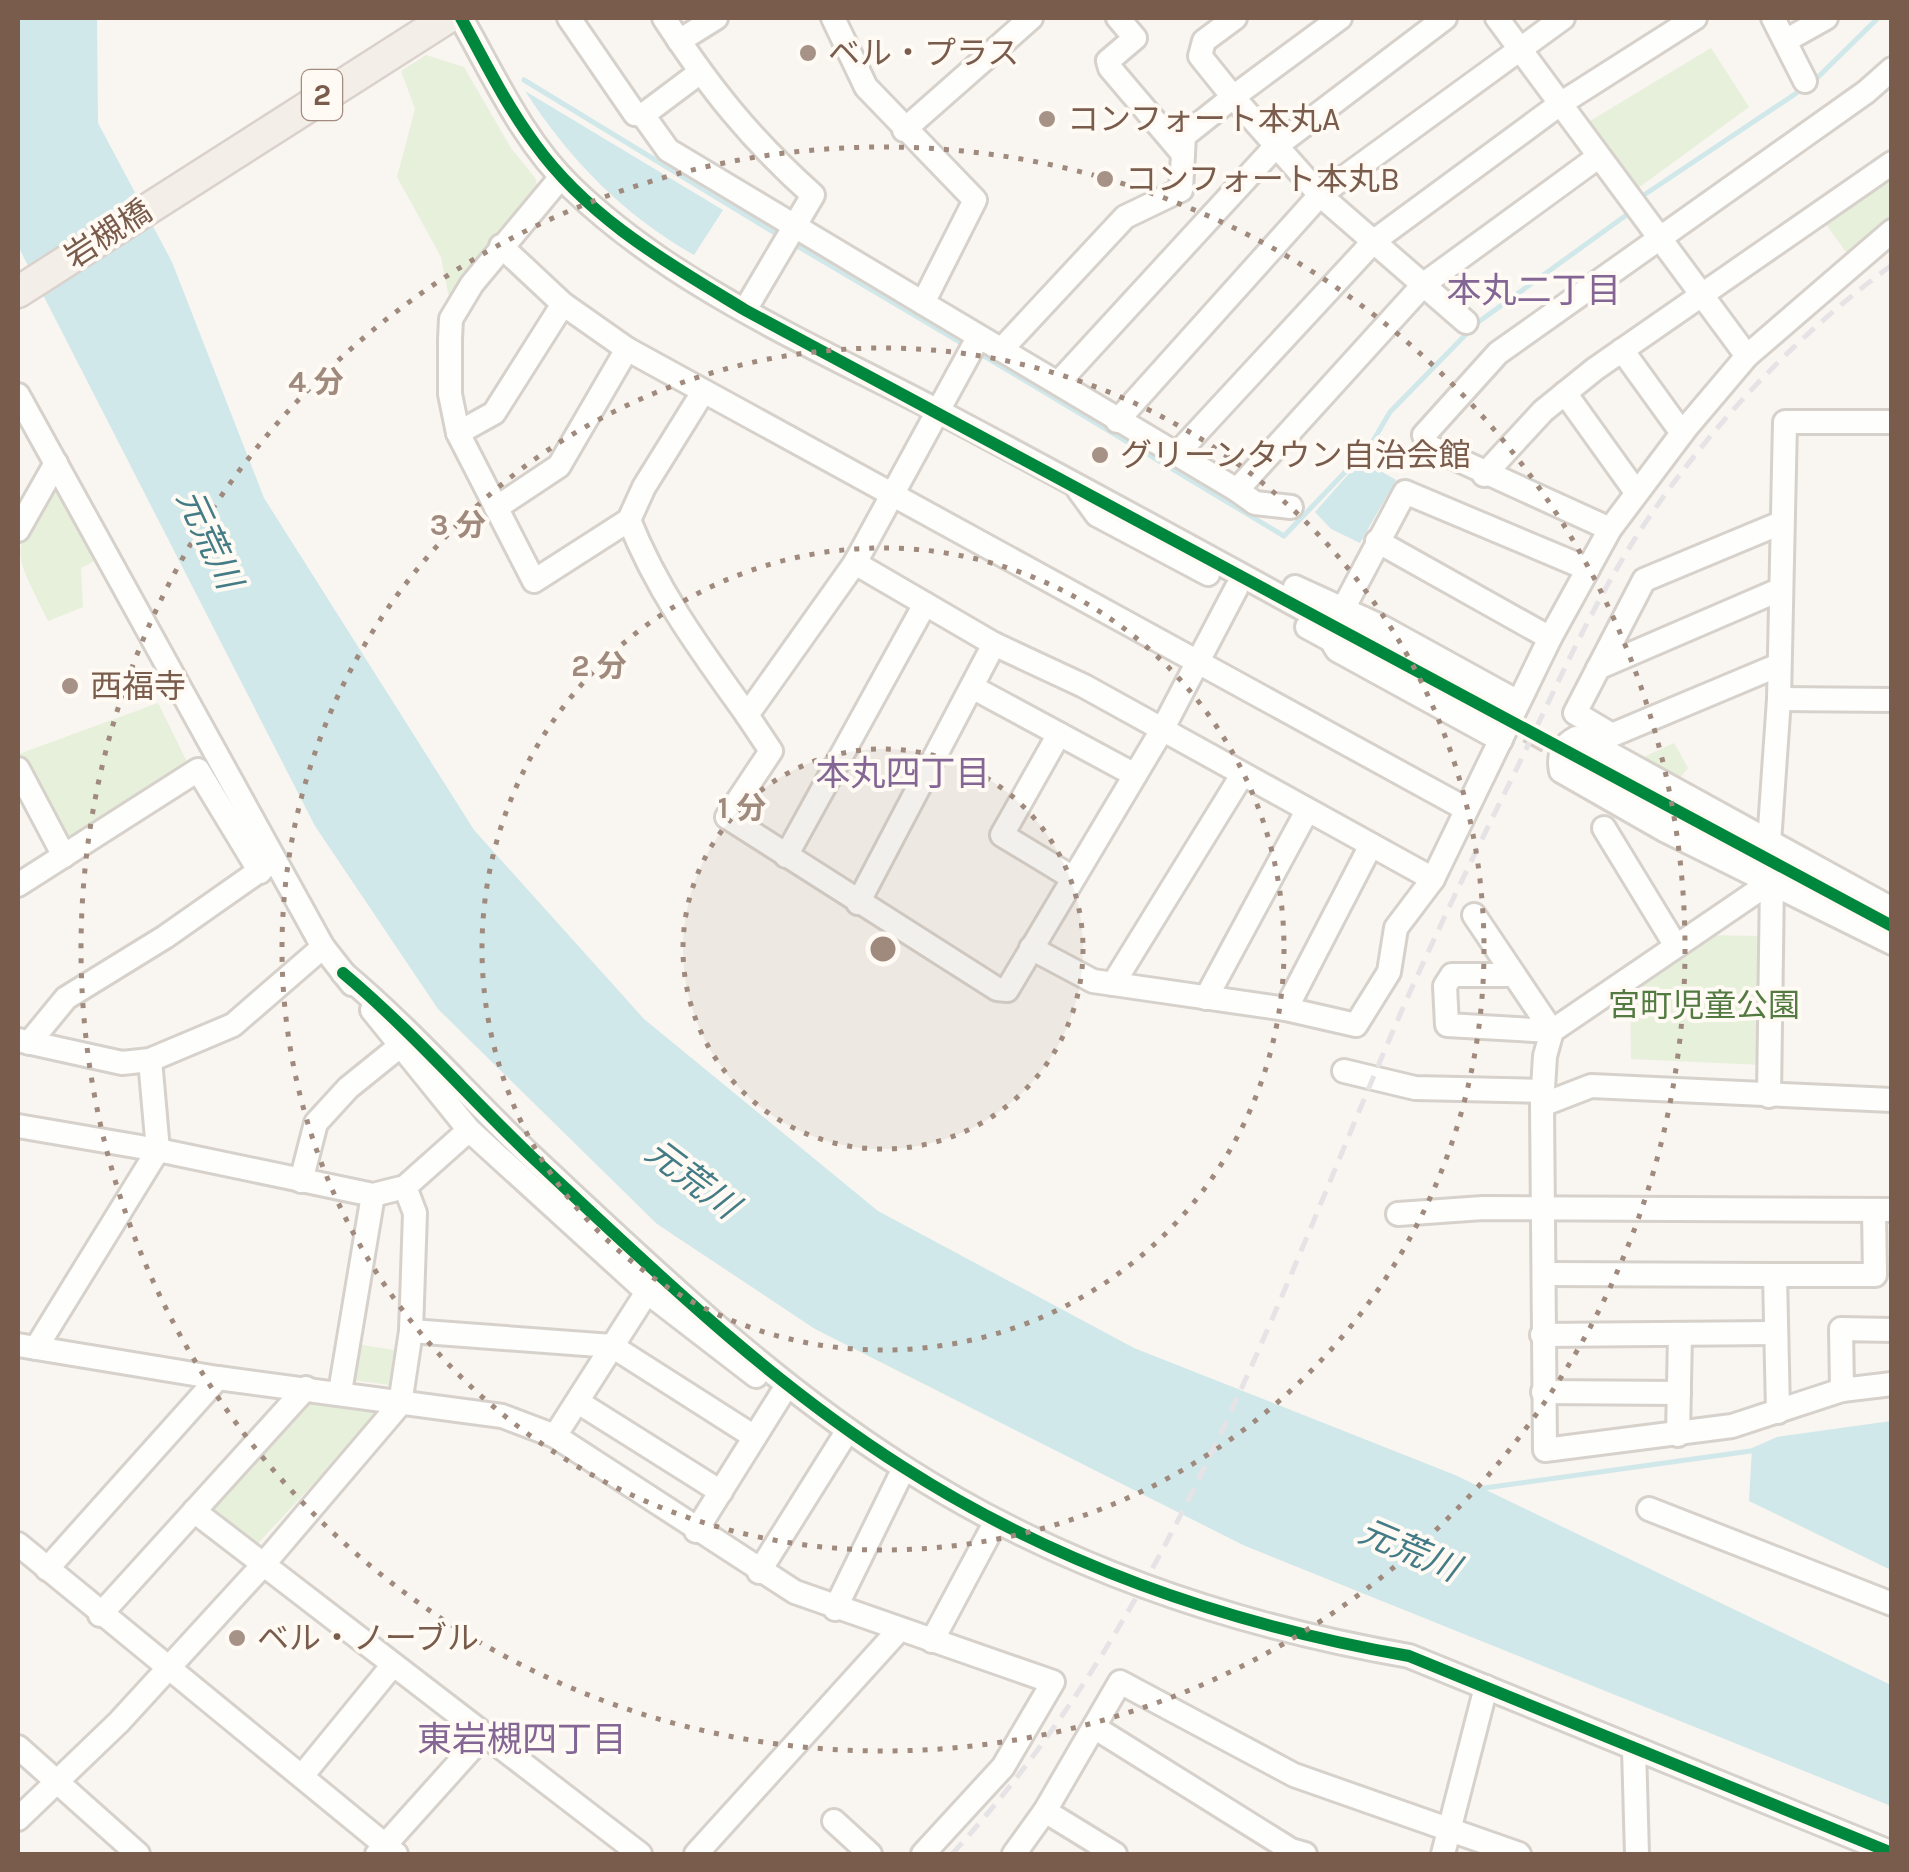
<svg xmlns="http://www.w3.org/2000/svg" width="1909" height="1872" font-family="Karla,'Noto Sans JP',sans-serif">
<style>
.green{fill:#e7f0db}
.water{fill:#d0e8ea}
.lines{fill:none;stroke-linecap:round;stroke-linejoin:round}
.stream{stroke:#d0e8ea;stroke-width:5}
.minor-tunnel{stroke:#d9cfc7;stroke-width:22;stroke-dasharray:22 11;stroke-linecap:butt}
.minor-casing{stroke:#d7d1cb;stroke-width:28}
.major-casing{stroke:#dad1cc;stroke-width:35}
.minor{stroke:#fefefd;stroke-width:22}
.major{stroke:#f3eee8;stroke-width:30}
.rail{stroke:#e6e3e7;stroke-width:5;stroke-dasharray:15 10;stroke-linecap:butt}
.cycleway-casing{stroke:#fffaf3;stroke-width:19}
.cycleway{stroke:#00873e;stroke-width:12}
.ring{fill:none;stroke:#9f8a7d;stroke-width:5;stroke-dasharray:5 10}
.poi-dot{fill:#a69286;stroke:#fffaf3;stroke-width:4}
.labels{text-anchor:middle;dominant-baseline:central;stroke-width:8;stroke-linejoin:round;paint-order:stroke}
.shield{fill:#fffaf3;stroke:#a28b7f;stroke-width:2.5}
.shield-label{font-size:30px;font-weight:bold;fill:#7a5c4d}
.poi-label{font-size:32px;fill:#7a5c4d;stroke:#fffaf3;text-anchor:start}
.street-label{font-size:32px;fill:#7a5c4d;stroke:#fffaf3}
.park-label{font-size:32px;fill:#537a41;stroke:#fffaf3}
.neighbourhood-label{font-size:35px;fill:#846695;stroke:#fffaf3}
.water-label{font-size:35px;font-style:italic;fill:#437c86;stroke:#fffaf3}
.centre{fill:#9f8a7d;stroke:#fffaf3;stroke-width:5}
.ring-label{font-size:30px;text-anchor:middle;font-weight:bold;fill:#9f8a7d;stroke:#fffaf3;stroke-width:8;stroke-linejoin:round;paint-order:stroke}
</style>
<rect width="100%" height="100%" fill="#f9f5f0"/>
<!-- green -->
<g class="green">
<path d="M1711,48L1749,107L1634,191L1585,124Z"/>
<path d="M426,55L464,67L511,148L536,179L537,194L499,232L451,307L441,257L397,177L415,109L401,71Z"/>
<path d="M1891,171V221L1851,259L1823,220Z"/>
<path d="M62,485L100,558L81,568L83,607L48,621C15,552 7,554 51,488Z"/>
<path d="M158,703L190,768L76,841L65,838L19,754Z"/>
<path d="M1674,743L1688,768L1677,781L1639,759Z"/>
<path d="M1704,935L1762,936V1065L1631,1059L1630,984Z"/>
<path d="M356,1344L394,1350L389,1385L352,1380Z"/>
<path d="M308,1399L378,1409L379,1413L251,1551L207,1509Z"/>
</g>
<!-- water -->
<g class="water">
<path d="M18,18H97L98,123L172,262L264,498L474,830L644,1019L878,1211L1134,1348L1455,1475L1891,1685V1806L1243,1545L815,1329L657,1224L438,1009L315,826L18,246Z"/>
<path d="M525,91L723,210L694,255C622,214 570,160 525,91Z"/>
<path d="M1361,460L1396,480L1360,543L1331,529L1315,512Z"/>
<path d="M1891,1421V1570L1749,1501L1752,1448L1777,1437Z"/>
</g>
<g class="lines">
<!-- stream -->
<g class="stream">
<path d="M524,80L780,236"/>
<path d="M1813,82L1878,18"/>
<path d="M1641,197L1804,88"/>
<path d="M794,244L965,345"/>
<path d="M979,353L1284,536L1370,446L1390,412L1477,323L1625,216"/>
<path d="M1477,1489L1758,1450"/>
</g>
<!-- minor-tunnel -->
<path class="minor-tunnel" d="M1499,716L1577,760"/>
<!-- minor casing -->
<g class="minor-casing">
<g id="minor">
<path d="M461,18C494,76 523,141 572,188C679,291 824,350 953,419C1136,516 1317,617 1499,716"/>
<path d="M569,18L635,114L643,115L668,150L923,303"/>
<path d="M664,18C709,87 751,140 813,195L745,310"/>
<path d="M833,18L866,87L975,200L923,303L1237,490L1424,284L1598,157"/>
<path d="M1118,18L1135,38L1108,61L1110,68L1183,154"/>
<path d="M1340,18L1233,97L1320,195L1466,322"/>
<path d="M1497,18L1747,356"/>
<path d="M1773,18L1805,81"/>
<path d="M679,41L716,18"/>
<path d="M1785,41L1826,18"/>
<path d="M643,115L699,73"/>
<path d="M904,130L1031,18"/>
<path d="M561,177L472,284L451,319L450,339V394L458,433L534,581L629,520L644,487L703,392"/>
<path d="M501,246L563,304L627,349L1466,809"/>
<path d="M974,345L855,563L747,715L771,751L727,817L997,989L1007,990L1162,730L1236,589"/>
<path d="M1001,350L1125,217L1181,190L1184,136L1233,97L1200,56L1204,41L1235,18"/>
<path d="M1622,350L1682,433"/>
<path d="M1059,382L1275,147L1445,18"/>
<path d="M1565,393L1636,492"/>
<path d="M18,395L323,947L352,984"/>
<path d="M1117,421L1320,195L1563,18"/>
<path d="M458,433L494,413L563,304"/>
<path d="M1176,455L1374,241L1560,104L1695,18"/>
<path d="M1484,475L1543,411L1595,369L1892,163"/>
<path d="M1078,489L1097,515L1208,574"/>
<path d="M1237,490L1255,503L1291,507"/>
<path d="M496,508L559,466L627,349"/>
<path d="M629,520C658,593 702,652 747,715"/>
<path d="M1610,529L1428,446L1424,435L1498,353L1866,92L1892,69"/>
<path d="M18,530L56,463"/>
<path d="M1377,541L1550,638"/>
<path d="M855,563L994,644L1084,686L1433,879"/>
<path d="M1295,587L1380,626L1518,702"/>
<path d="M1343,609L1405,492L1588,569"/>
<path d="M1307,627L1331,640L1337,650L1501,740"/>
<path d="M1779,665L1612,735L1575,713L1644,580L1781,523"/>
<path d="M1598,668L1779,590"/>
<path d="M972,687L1135,775"/>
<path d="M1779,699L1892,700"/>
<path d="M1059,734L1002,835L1073,878"/>
<path d="M1580,761L1784,870"/>
<path d="M18,769L64,856"/>
<path d="M1604,828L1676,946"/>
<path d="M1769,843L1779,699L1785,422H1892"/>
<path d="M786,856L925,604"/>
<path d="M1772,881L1552,1031L1545,1056L1542,1105L1545,1450L1732,1426L1842,1390L1892,1384"/>
<path d="M18,885L198,770L260,872"/>
<path d="M858,903L994,644"/>
<path d="M1892,909L1587,741L1576,738C1561,746 1558,756 1561,771L1666,831L1892,943"/>
<path d="M1474,915L1552,1031"/>
<path d="M1031,948L1093,981L1286,1009L1356,1025L1389,972L1396,928L1433,879L1550,638L1610,529L1686,428L1747,356L1892,231"/>
<path d="M343,973C411,1030 468,1096 532,1157C649,1266 767,1381 903,1467C1056,1565 1231,1625 1409,1656L1892,1853"/>
<path d="M1514,975H1452L1445,986L1447,1025L1552,1031"/>
<path d="M1113,984L1242,775"/>
<path d="M1206,998L1307,811"/>
<path d="M1286,1009L1371,845"/>
<path d="M372,1010L469,1130L647,1292L756,1376"/>
<path d="M18,1040L122,1063L150,1060L233,1025L323,947"/>
<path d="M29,1043L66,998L165,937L269,864"/>
<path d="M1344,1071L1415,1088L1543,1091"/>
<path d="M1769,1096L1772,881"/>
<path d="M1542,1105L1591,1086L1892,1100"/>
<path d="M18,1126L158,1150L373,1195L405,1187L469,1130"/>
<path d="M301,1181L316,1123L348,1088L400,1046"/>
<path d="M1398,1214L1483,1208L1892,1210"/>
<path d="M1544,1274L1775,1275"/>
<path d="M411,1331L612,1346L753,1436"/>
<path d="M1542,1335L1775,1333"/>
<path d="M18,1345L218,1378L502,1416L555,1436L795,1592L1053,1682L1003,1767L923,1854"/>
<path d="M36,1348L158,1150L150,1060"/>
<path d="M1842,1390L1841,1329L1892,1330"/>
<path d="M340,1392L373,1195"/>
<path d="M1543,1392L1679,1393"/>
<path d="M578,1402L721,1492"/>
<path d="M1778,1412L1775,1275H1875L1874,1211"/>
<path d="M1678,1435L1680,1334"/>
<path d="M555,1436L647,1292"/>
<path d="M1649,1509L1892,1604"/>
<path d="M194,1511L640,1854"/>
<path d="M696,1531L781,1395"/>
<path d="M18,1544L396,1854"/>
<path d="M47,1569L218,1378"/>
<path d="M759,1572L848,1430"/>
<path d="M835,1609L904,1468"/>
<path d="M100,1615L306,1388"/>
<path d="M932,1641L996,1521"/>
<path d="M1094,1727L1291,1850L1305,1854"/>
<path d="M18,1747L138,1854"/>
<path d="M1634,1749L1637,1854"/>
<path d="M302,1776L392,1666"/>
<path d="M1045,1811L1115,1854"/>
<path d="M18,1819L119,1722L262,1566L400,1404L411,1331L415,1213L405,1187"/>
<path d="M834,1821L870,1854"/>
<path d="M377,1854L483,1736"/>
<path d="M696,1854L898,1631"/>
<path d="M1014,1854L1045,1811L1120,1682L1294,1775L1519,1854"/>
<path d="M1443,1854L1486,1687"/>
</g>
</g>
<!-- major casing -->
<g class="major-casing">
<path id="major" d="M18,292L447,18"/>
</g>
<!-- minor -->
<use href="#minor" class="minor"/>
<!-- major -->
<use href="#major" class="major"/>
<!-- rail -->
<path class="rail" d="M952,1854C1159,1629 1264,1336 1381,1059C1422,961 1469,865 1516,770C1558,684 1597,592 1652,513C1717,419 1799,333 1892,265"/>
<!-- cycleway casing -->
<g class="cycleway-casing">
<g id="cycleway">
<path d="M461,18C484,60 506,105 535,144C589,219 668,263 745,310L1892,926"/>
<path d="M343,973C411,1030 468,1096 532,1157C649,1266 767,1381 903,1467C1056,1565 1231,1625 1409,1656L1892,1853"/>
</g>
</g>
<!-- cycleway -->
<use href="#cycleway" class="cycleway"/>
</g>
<!-- distance rings -->
<circle cx="883" cy="949" r="200" fill="#9f8a7d" fill-opacity=".12"/>
<g class="ring">
<circle cx="883" cy="949" r="200"/>
<circle cx="883" cy="949" r="401"/>
<circle cx="883" cy="949" r="601"/>
<circle cx="883" cy="949" r="802"/>
</g>
<!-- markers -->
<g class="poi-dot">
<circle cx="808" cy="53" r="10"/>
<circle cx="1047" cy="119" r="10"/>
<circle cx="1105" cy="179" r="10"/>
<circle cx="1100" cy="455" r="10"/>
<circle cx="70" cy="686" r="10"/>
<circle cx="237" cy="1638" r="10"/>
</g>
<g class="labels">
<!-- shield labels -->
<rect class="shield" x="302" y="70" width="40" height="50" rx="8"/>
<g class="shield-label">
<text x="322" y="95">2</text>
</g>
<!-- poi labels -->
<g class="poi-label">
<text x="828" y="53">ベル・プラス</text>
<text x="1067" y="119">コンフォート本丸A</text>
<text x="1125" y="179">コンフォート本丸B</text>
<text x="1120" y="455">グリーンタウン自治会館</text>
<text x="90" y="686">西福寺</text>
<text x="257" y="1638">ベル・ノーブル</text>
</g>
<!-- street labels -->
<g class="street-label">
<text transform="translate(108 234) rotate(-33)">岩槻橋</text>
</g>
<!-- park labels -->
<g class="park-label">
<text x="1704" y="1005">宮町児童公園</text>
</g>
<!-- neighbourhood labels -->
<g class="neighbourhood-label">
<text x="1534" y="290">本丸二丁目</text>
<text x="903" y="773">本丸四丁目</text>
<text x="522" y="1739">東岩槻四丁目</text>
</g>
<!-- water labels -->
<g class="water-label">
<text transform="translate(209 539) rotate(65)">元荒川</text>
<text transform="translate(692 1179) rotate(37)">元荒川</text>
<text transform="translate(1409 1550) rotate(23)">元荒川</text>
</g>
</g>
<circle cx="883" cy="949" r="15" class="centre"/>
<g class="ring-label">
<text x="316" y="392">4 分</text>
<text x="458" y="535">3 分</text>
<text x="599" y="676">2 分</text>
<text x="742" y="818">1 分</text>
</g>
<!-- border -->
<rect width="1909" height="1872" fill="none" stroke="#7a5c4d" stroke-width="40"/>
</svg>
